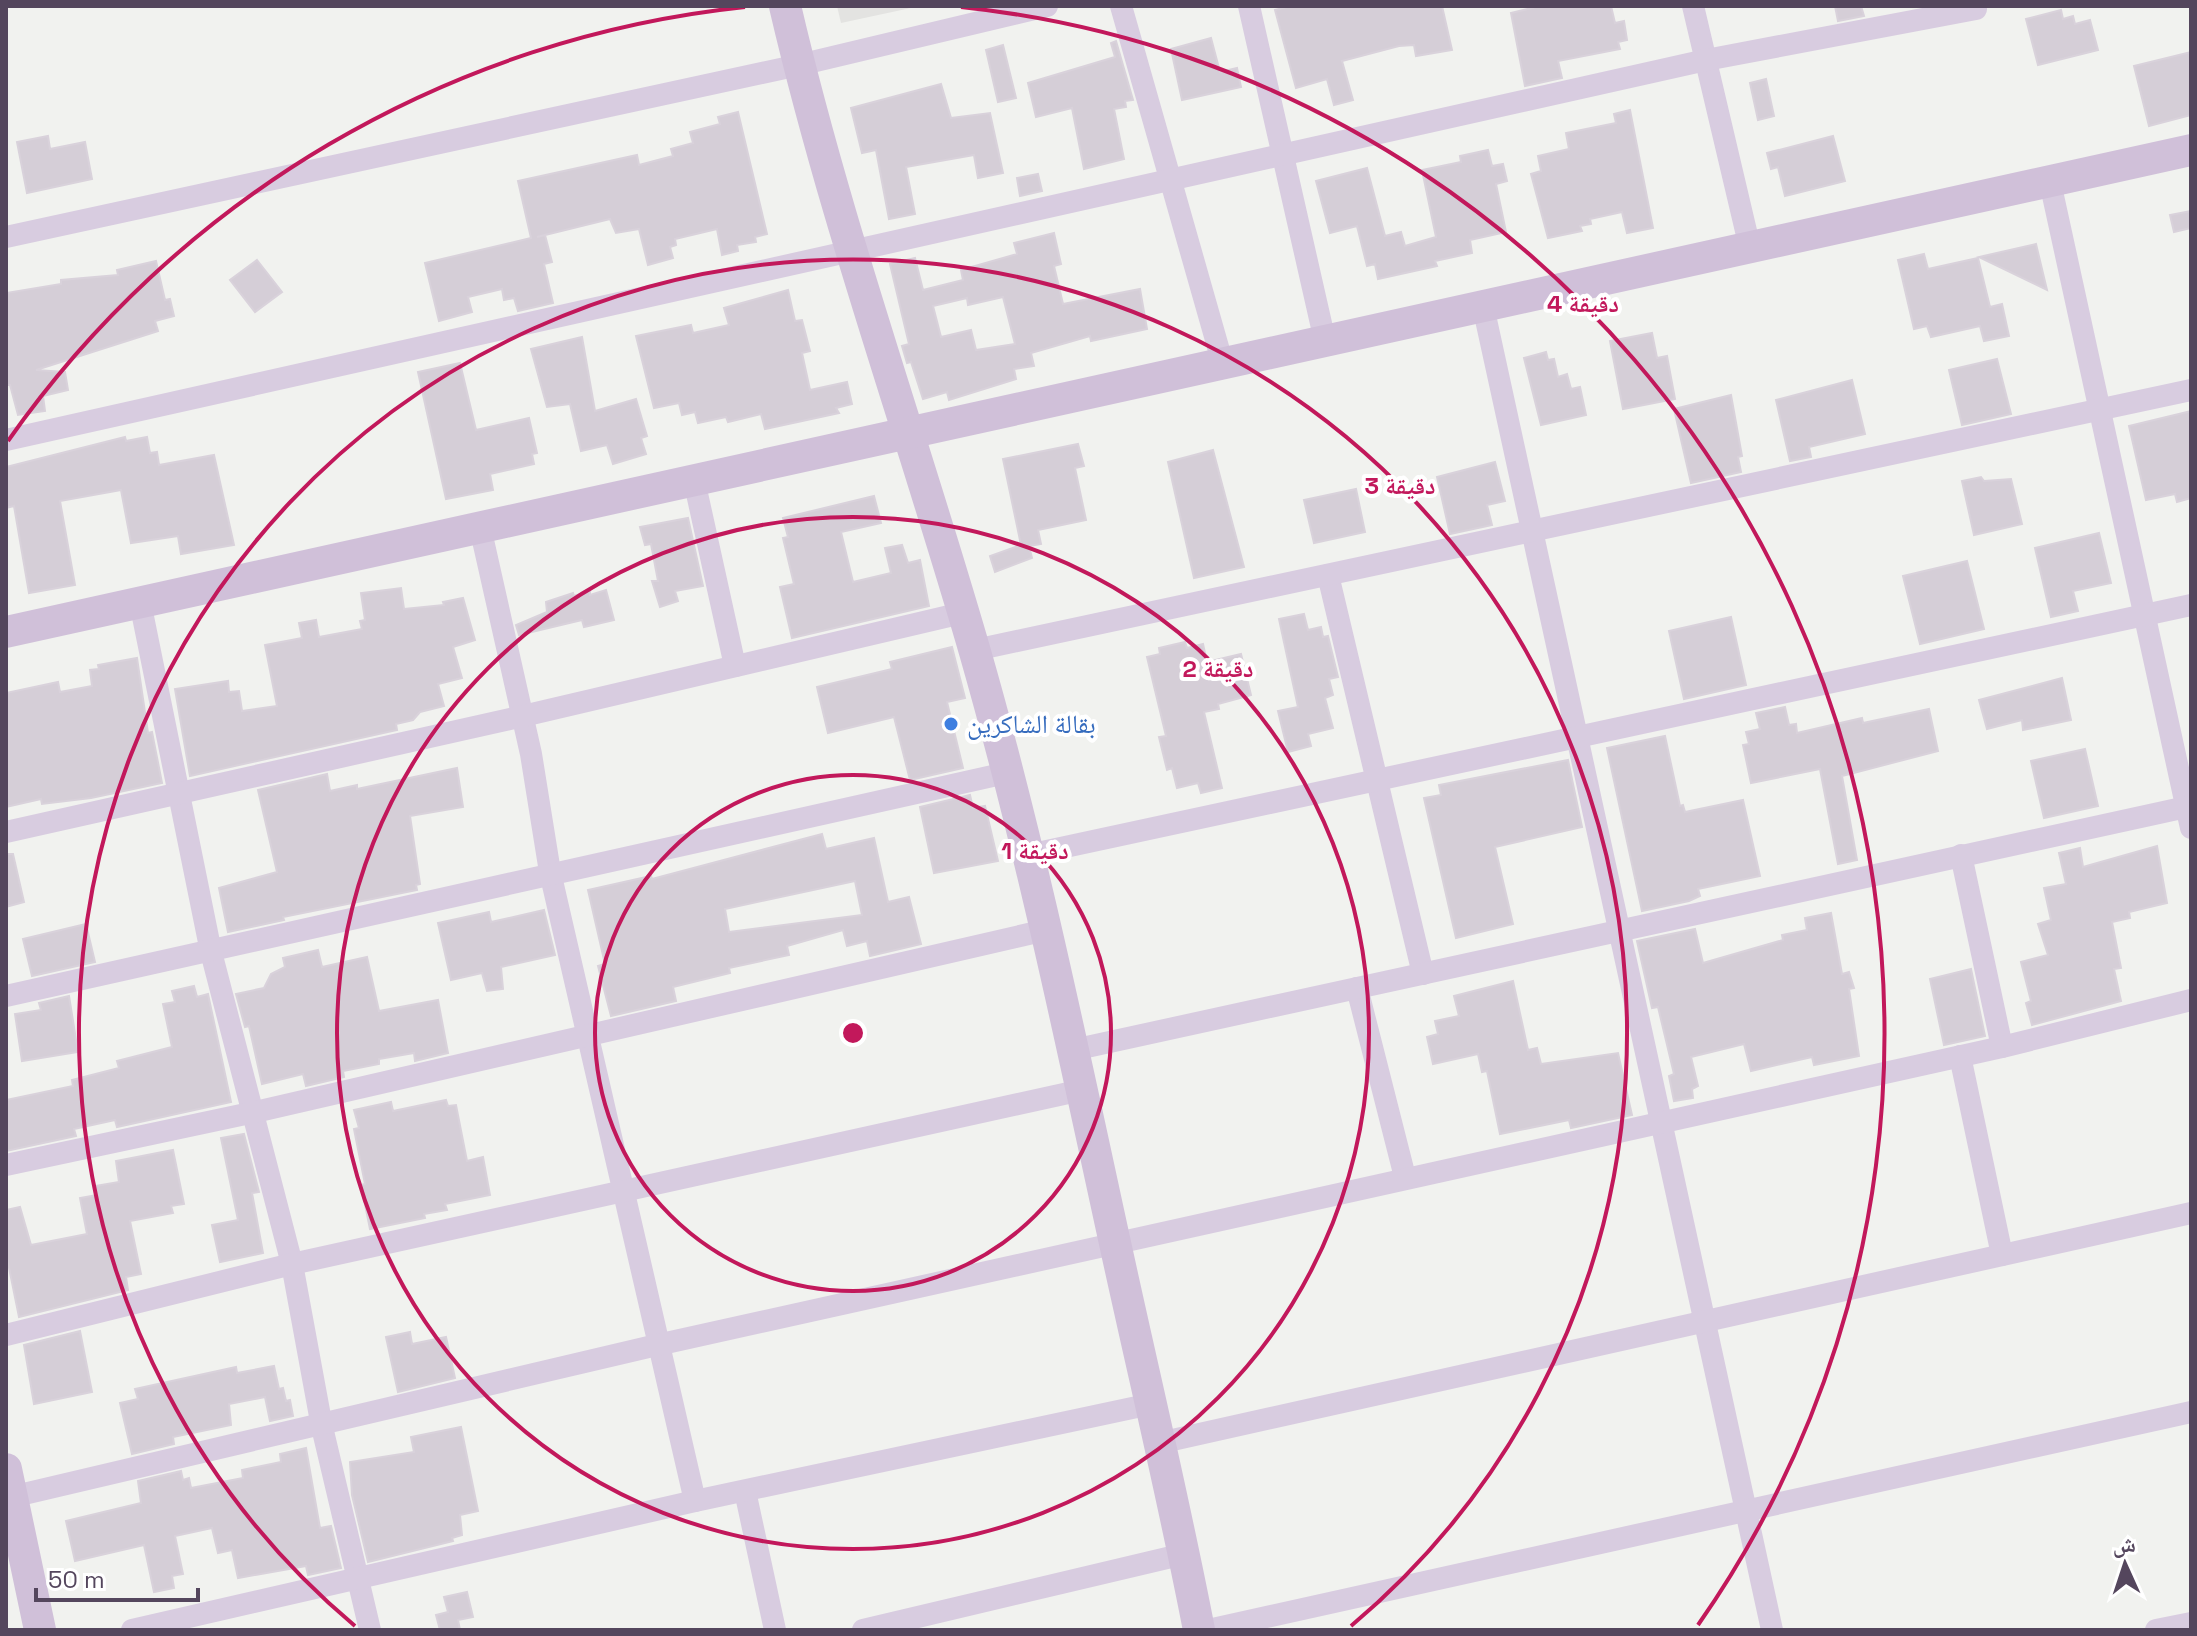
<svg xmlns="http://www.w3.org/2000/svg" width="2197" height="1636" font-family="'Space Grotesk','Noto Naskh Arabic',sans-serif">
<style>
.education{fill:#e3e3e1}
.building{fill:#d5ced7;stroke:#d9d2db;stroke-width:2;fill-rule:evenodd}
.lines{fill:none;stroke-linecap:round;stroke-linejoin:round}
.street{stroke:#d8cce0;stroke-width:22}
.secondary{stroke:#d0c0d9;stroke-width:32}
.ring{fill:none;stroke:#c2185b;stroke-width:4}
.shop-dot{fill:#3f7fe0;stroke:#fff;stroke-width:3}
.labels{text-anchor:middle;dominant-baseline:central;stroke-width:8;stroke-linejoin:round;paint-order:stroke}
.shop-label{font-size:26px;fill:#366cbe;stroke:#fff;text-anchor:start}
.centre{fill:#c2185b;stroke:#fff;stroke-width:4}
.ring-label{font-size:24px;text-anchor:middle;font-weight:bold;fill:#c2185b;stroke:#fff;stroke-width:8;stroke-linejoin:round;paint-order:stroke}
</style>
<rect width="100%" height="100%" fill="#f1f2ef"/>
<!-- education -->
<path class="education" d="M837,6H920L841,23Z"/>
<!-- building -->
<g class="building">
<path d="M1291,6H1442L1452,50L1416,56L1414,45L1399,46L1342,61L1353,100L1334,105L1327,79L1296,88L1275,10Z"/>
<path d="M1540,6H1611L1615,23L1624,21L1627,40L1618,42L1620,49L1558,61L1562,78L1525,86L1511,13Z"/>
<path d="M1835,6H1861L1864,16L1838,21Z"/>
<path d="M2061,10L2063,19L2073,16L2075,24L2090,20L2098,50L2038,65L2026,19Z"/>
<path d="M1211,38L1220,72L1237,68L1241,87L1182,100L1171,49Z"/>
<path d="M1116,41L1133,100L1125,101L1126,107L1114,109L1124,159L1084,169L1072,108L1036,117L1028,83L1115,57L1111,43Z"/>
<path d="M1003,45L1016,98L998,102L986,50Z"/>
<path d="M2191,52V115L2149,126L2134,66Z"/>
<path d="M1766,79L1774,116L1758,120L1750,83Z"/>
<path d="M941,84L951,118L990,113L1003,173L978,178L974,155L906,167L915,214L889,219L876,150L862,153L851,108Z"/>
<path d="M1630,110L1653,228L1627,233L1622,212L1590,219L1591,224L1580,226L1582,231L1548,238L1531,174L1541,171L1538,156L1569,149L1566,133L1616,123L1614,114Z"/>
<path d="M738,112L767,234L755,237L756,242L737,245L738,251L722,255L717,229L675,239L676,245L670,247L673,258L648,265L639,229L616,233L610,219L537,237L545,235L552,262L544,264L553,303L518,311L514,298L504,300L502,289L468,297L472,312L439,321L425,263L531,238L518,181L637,155L639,165L673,156L671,149L693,143L690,132L720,124L718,117Z"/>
<path d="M48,136L50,149L85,142L92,179L27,193L17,142Z"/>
<path d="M1833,136L1845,181L1785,196L1778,167L1771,169L1767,153Z"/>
<path d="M1488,150L1492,166L1503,164L1507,181L1496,184L1506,232L1470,240L1472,253L1435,261L1437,266L1378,279L1375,264L1367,266L1357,226L1330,233L1316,181L1367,168L1385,236L1401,232L1405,246L1436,237L1422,170L1461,162L1460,156Z"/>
<path d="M1038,174L1042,191L1020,196L1017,178Z"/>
<path d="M2191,211V228L2174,232L2170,215Z"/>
<path d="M1054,233L1061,264L1054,266L1063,304L1140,289L1147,329L1091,341L1090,336L1031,353L1034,366L1014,369L1016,379L949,400L947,392L923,399L911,362L907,363L902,346L909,344L890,264L915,258L923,290L963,280L961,270L1017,254L1014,243ZM1003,297L1015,344L976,350L971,330L941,337L933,306L967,298L968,305Z"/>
<path d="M2036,244L2047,290L1979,257Z"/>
<path d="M1924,254L1928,269L1978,258L1990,307L2002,304L2009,336L1984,341L1980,326L1931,337L1927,326L1914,329L1898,260Z"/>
<path d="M257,260L282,292L255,312L230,280Z"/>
<path d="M156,261L165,300L170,299L174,316L155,321L158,331L36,370L65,372L68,390L43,396L45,411L18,415L10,385H6V293L61,284V280L118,275L117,270Z"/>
<path d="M788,290L795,321L802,320L810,351L802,353L810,390L847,382L852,404L836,408L839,413L765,429L761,414L728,422L726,417L698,423L695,412L682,415L679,403L654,408L636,336L691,325L693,333L729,325L724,308Z"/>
<path d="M1652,333L1657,358L1667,356L1675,399L1623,409L1610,341Z"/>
<path d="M582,337L595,411L636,399L647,436L641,438L646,454L613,464L607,445L581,451L570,404L547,407L531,349Z"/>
<path d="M1546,352L1548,360L1554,359L1558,377L1567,374L1571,389L1580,387L1586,415L1541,425L1524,358Z"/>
<path d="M1997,359L2011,414L1962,425L1949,370Z"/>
<path d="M460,363L476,430L529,418L537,453L532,454L534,464L490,474L493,490L446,499L418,372Z"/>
<path d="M1852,380L1865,434L1809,447L1811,457L1790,461L1776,400Z"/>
<path d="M1731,395L1742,456L1738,457L1741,472L1691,483L1674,409Z"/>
<path d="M2191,411V498L2177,502L2175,494L2146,500L2129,426Z"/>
<path d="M125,437L126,441L147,437L150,453L157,452L159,465L214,455L234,545L181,554L178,536L131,543L121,490L60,501L75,585L29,593L14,506L6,508V467Z"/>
<path d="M1078,444L1084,466L1075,468L1086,520L1038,530L1041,544L1029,546L1032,558L995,572L990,556L1021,545L1003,459Z"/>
<path d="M1213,450L1244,567L1194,578L1168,462Z"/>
<path d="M1495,462L1505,501L1487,505L1492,525L1450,534L1437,477Z"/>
<path d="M1981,477L1984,481L2011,479L2022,524L1974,535L1962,481Z"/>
<path d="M1356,489L1365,532L1314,543L1304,500Z"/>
<path d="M874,496L881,523L841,532L853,582L891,573L885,548L902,545L908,563L920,560L929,606L792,638L780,587L794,584L783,538L788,537L783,518Z"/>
<path d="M688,518L703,586L675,591L678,601L660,607L652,581H658L651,544L645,545L640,527Z"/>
<path d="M2099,533L2111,583L2073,591L2078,611L2051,617L2035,548Z"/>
<path d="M1967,561L1984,629L1920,644L1903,576Z"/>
<path d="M401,588L404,609L444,605L443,602L463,598L475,640L453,647L462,678L438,684L444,706L420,712L413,720L396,724L397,730L190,776L175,689L228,681L229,692L239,691L242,711L277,706L265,645L302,638L299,623L316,620L319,637L362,629L360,621L365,620L361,593Z"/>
<path d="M606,590L614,620L584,627L582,620L519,635L516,625L547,612L546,602L573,593L574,596L590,591V595Z"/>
<path d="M1304,614L1308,630L1321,627L1323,637L1328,636L1338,677L1329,679L1333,695L1325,698L1333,728L1308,734L1311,746L1288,752L1278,711L1298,707L1279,619Z"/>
<path d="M1731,617L1746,685L1684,699L1669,631Z"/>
<path d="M1185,642L1187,648L1203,644L1207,662L1241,654L1251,695L1218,704L1219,709L1204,712L1222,788L1201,793L1198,783L1177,788L1172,768L1167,770L1159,737L1166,736L1147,657L1160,654L1159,648Z"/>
<path d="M952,647L965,698L947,702L963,768L910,780L894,717L828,733L817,687L892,669L890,662Z"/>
<path d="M137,658L148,733L152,732L162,783L91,798L42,804L41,799L6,807V693L58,682L60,692L92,686L90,670L99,669L98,665Z"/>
<path d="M2062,678L2071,720L2023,730L2022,720L1987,729L1979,700Z"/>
<path d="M1785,707L1789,725L1796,724L1797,733L1862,718L1863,723L1929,709L1938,751L1842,776L1857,860L1838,864L1820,769L1751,783L1743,745L1749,744L1746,732L1760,729L1756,713Z"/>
<path d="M1665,736L1680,806L1683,805L1685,812L1743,800L1760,876L1698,889L1700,896L1689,901L1642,911L1607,748Z"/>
<path d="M2085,749L2098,806L2044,818L2031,761Z"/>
<path d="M1568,760L1582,827L1495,847L1513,924L1456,938L1424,798L1441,795L1439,785Z"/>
<path d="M457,768L463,807L410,816L420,884L416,885L417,890L283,917L284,920L228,932L219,888L277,872L258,790L327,774L330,791L357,785V789Z"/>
<path d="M970,795L973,808L985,806L998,861L934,873L920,807Z"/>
<path d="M822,834L826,849L874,838L888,902L909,897L921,944L870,956L867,941L847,946L843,930L787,946L789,955L729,968L730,973L673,987L676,1001L611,1016L598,966L605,964L588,890L651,876L652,879ZM855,881L862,915L729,932L725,909Z"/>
<path d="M2157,846L2167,903L2129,912L2130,918L2112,922L2121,968L2114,969L2121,1001L2032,1025L2026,1003L2031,1001L2021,962L2048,955L2038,924L2051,920L2044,888L2066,884L2059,853L2080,848L2083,867Z"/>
<path d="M6,854H13L24,902L6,907Z"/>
<path d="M544,910L555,955L501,967L503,989L487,991L482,973L451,980L438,923L489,912L491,922Z"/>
<path d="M1831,913L1842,974L1849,972L1854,988L1849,989L1859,1056L1814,1065L1812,1057L1751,1071L1744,1044L1691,1057L1698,1086L1692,1089L1693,1098L1674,1101L1669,1076L1674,1074L1658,1007L1652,1008L1637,941L1695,929L1703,963L1783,940L1782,935L1807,930L1805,918Z"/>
<path d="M86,924L95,962L32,976L23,939Z"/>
<path d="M318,950L322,967L367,957L379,1011L438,1000L448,1053L415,1061L414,1053L379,1059V1064L343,1071L344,1077L306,1086L303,1074L262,1084L249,1026L245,1027L236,994L264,988L271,974L285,967L283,958Z"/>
<path d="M1971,969L1985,1036L1944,1045L1930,979Z"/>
<path d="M1513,981L1528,1050L1537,1048L1541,1064L1618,1053L1632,1115L1571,1128L1569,1120L1500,1134L1487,1071L1482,1072L1478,1054L1433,1064L1427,1037L1438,1034L1435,1021L1459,1016L1454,996Z"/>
<path d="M194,986L197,997L208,994L231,1102L117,1127L115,1120L74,1129L76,1136L6,1151V1100L73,1086L72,1080L119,1068L117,1061L172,1047L163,1004L175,1002L172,991Z"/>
<path d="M69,996L78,1052L22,1061L15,1014L41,1010L39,1003Z"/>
<path d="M446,1100L448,1106L456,1105L467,1161L483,1157L490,1195L445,1204L447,1210L424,1214L425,1218L370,1229L361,1185L365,1184L354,1129L359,1128L354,1110L391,1102L393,1111Z"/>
<path d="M244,1134L259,1192L252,1193L263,1253L220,1262L212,1225L238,1220L221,1138Z"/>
<path d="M173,1150L184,1204L171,1206L173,1213L130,1221L141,1274L126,1277L128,1290L19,1317L6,1253V1210L20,1207L31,1245L87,1234L80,1198L97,1195L95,1186L119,1182L116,1161Z"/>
<path d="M80,1331L92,1392L34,1404L24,1345Z"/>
<path d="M410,1332L412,1344L446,1337L455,1378L398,1392L386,1337Z"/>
<path d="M274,1366L279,1389L283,1388L286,1401L290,1400L293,1416L270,1421L265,1397L229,1404L231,1425L173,1437L174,1444L132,1454L120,1403L138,1399L135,1389L236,1367L237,1373Z"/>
<path d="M461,1427L478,1511L460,1515L462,1535L452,1538L453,1541L368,1562L352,1495L350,1462L414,1452L411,1437Z"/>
<path d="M306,1448L320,1528L331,1526L341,1568L308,1575L306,1566L238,1578L232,1550L218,1553L212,1528L175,1536L183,1574L172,1576L174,1588L154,1592L144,1545L75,1561L66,1521L141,1503L138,1481L181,1471L183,1480L189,1478L191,1488L243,1478L242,1470L281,1462L280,1454Z"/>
<path d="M467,1592L473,1617L458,1620L460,1630H440L436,1615L448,1612L444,1597Z"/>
</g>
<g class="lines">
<!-- street -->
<g class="street">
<path d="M1121,6L1222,361"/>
<path d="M1249,6L1325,341"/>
<path d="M1693,6L1750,248"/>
<path d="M2050,182L2191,828"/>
<path d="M6,237L799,65L1047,6"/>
<path d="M1483,306L1772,1630"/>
<path d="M6,440L1706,60L1976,9"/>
<path d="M694,480L735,666"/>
<path d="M480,527L531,754L550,872L695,1501"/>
<path d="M1328,575L1423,974"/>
<path d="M140,602L211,952L292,1264L322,1427L370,1630"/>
<path d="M975,650L2191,390"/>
<path d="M6,832L523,716L962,613"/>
<path d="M1028,855L2191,605"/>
<path d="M1961,855L2002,1047"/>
<path d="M1357,988L1405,1177"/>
<path d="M6,996L1006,773"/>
<path d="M1073,1050L2191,806"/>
<path d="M1960,1056L2002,1255"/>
<path d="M6,1165L255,1112L1046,930"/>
<path d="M6,1335L292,1264L1082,1090"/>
<path d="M1159,1443L2191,1213"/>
<path d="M745,1491L775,1630"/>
<path d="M11,1497L657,1345L2002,1047L2191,1000"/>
<path d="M132,1630L695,1501L1151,1404"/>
<path d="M863,1630L1184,1554"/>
<path d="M1208,1630L2191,1412"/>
<path d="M2156,1630L2191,1623"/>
</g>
<!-- secondary -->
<g class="secondary">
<path d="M785,6C836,225 913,437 975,652C1031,847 1072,1046 1115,1243C1143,1372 1174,1500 1199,1630"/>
<path d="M6,632L2191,150"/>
<path d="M6,1469L40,1630"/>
</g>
</g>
<!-- distance rings -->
<g class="ring">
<circle cx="853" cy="1033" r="258"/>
<circle cx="853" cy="1033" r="516"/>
<path d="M355 1626A774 774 0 1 1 1351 1626"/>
<path d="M8 441A1032 1032 0 0 1 745 7M961 7A1032 1032 0 0 1 1698 1625"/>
</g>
<!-- markers -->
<circle class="shop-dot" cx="951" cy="724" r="8"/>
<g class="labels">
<!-- shop labels -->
<g class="shop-label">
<text x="967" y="724">بقالة الشاكرين</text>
</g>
</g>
<circle cx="853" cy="1033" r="12" class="centre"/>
<g class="ring-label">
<text x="1583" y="312">4 دقيقة</text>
<text x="1400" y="494">3 دقيقة</text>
<text x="1218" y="677">2 دقيقة</text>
<text x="1035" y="859">1 دقيقة</text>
</g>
<!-- border -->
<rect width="2197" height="1636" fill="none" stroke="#54465d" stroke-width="16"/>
<!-- north arrow -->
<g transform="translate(2125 1564) rotate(357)" stroke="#ffffff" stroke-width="6" paint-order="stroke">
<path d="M0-6L14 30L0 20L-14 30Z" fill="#54465d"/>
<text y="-12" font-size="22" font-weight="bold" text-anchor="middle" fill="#54465d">ش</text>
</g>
<!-- scale -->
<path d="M36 1588v12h162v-12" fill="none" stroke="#54465d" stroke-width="4"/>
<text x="48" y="1588" font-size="24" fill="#54465d" stroke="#ffffff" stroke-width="6" paint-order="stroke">50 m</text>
</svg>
